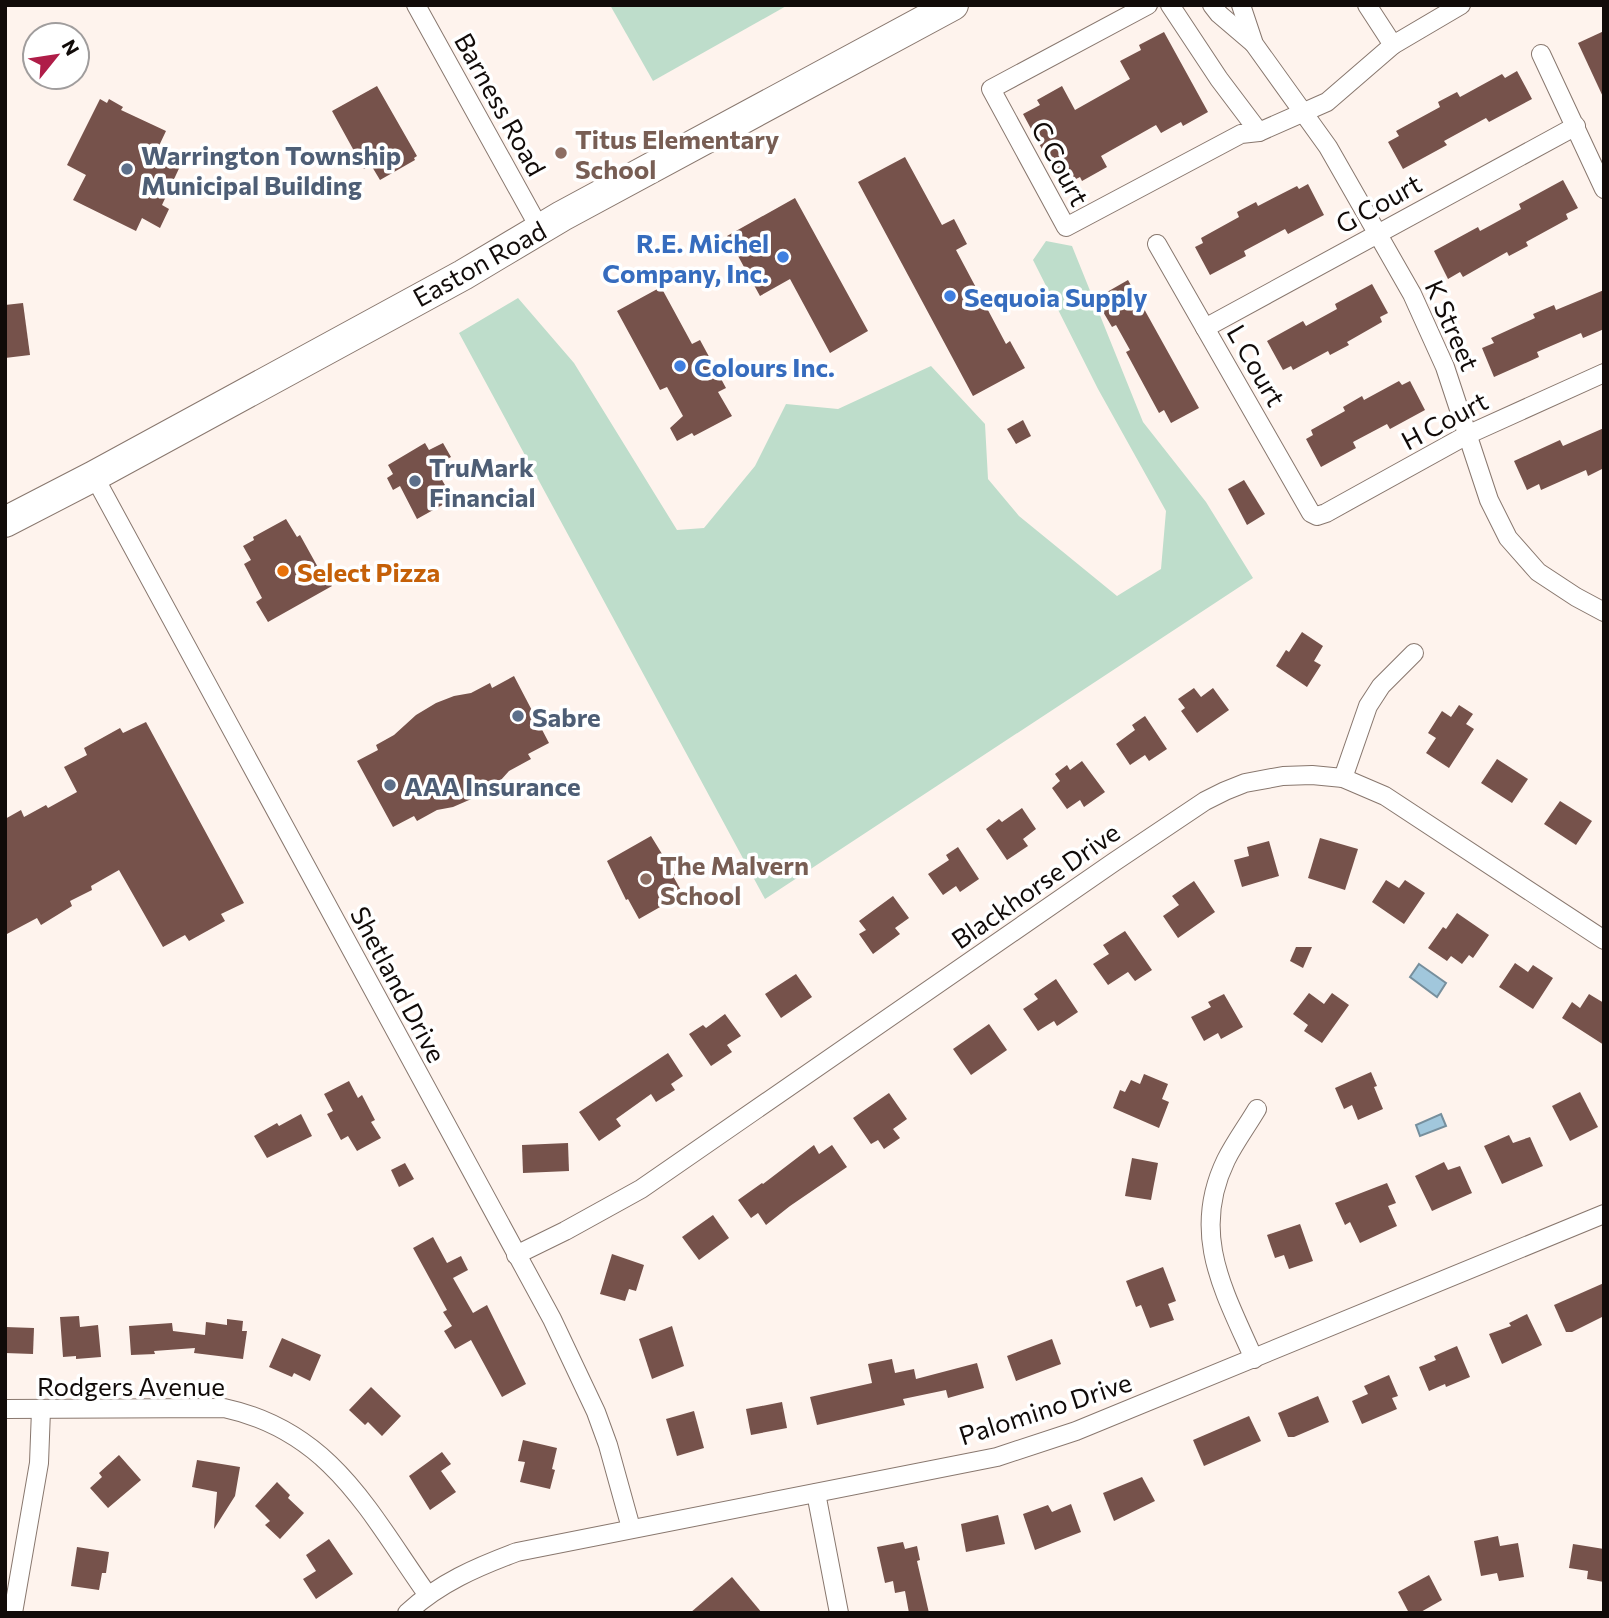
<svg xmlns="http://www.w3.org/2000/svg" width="1609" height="1618" font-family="Commissioner,sans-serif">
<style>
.green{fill:#beddcb}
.water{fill:#a1c7dc;stroke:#768f9d;stroke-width:2}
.building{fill:#76524b}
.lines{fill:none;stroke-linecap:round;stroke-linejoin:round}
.minor-casing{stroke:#88776e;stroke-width:20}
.trunk-casing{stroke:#88776e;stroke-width:32}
.minor{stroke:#fff;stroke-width:18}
.trunk{stroke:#fff;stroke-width:30}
.education-dot{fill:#8d6e63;stroke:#fff;stroke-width:2.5}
.service-dot{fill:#5c6f8a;stroke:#fff;stroke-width:2.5}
.shop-dot{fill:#3f7fe0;stroke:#fff;stroke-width:2.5}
.food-dot{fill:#e8710a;stroke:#fff;stroke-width:2.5}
.labels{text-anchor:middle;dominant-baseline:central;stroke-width:7;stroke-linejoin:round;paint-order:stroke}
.street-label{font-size:26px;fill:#110b09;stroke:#fff}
.education-label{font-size:26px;font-weight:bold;fill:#785e54;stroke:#fff;text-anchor:start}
.service-label{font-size:26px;font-weight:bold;fill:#4e5e75;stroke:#fff;text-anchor:start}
.shop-label{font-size:26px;font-weight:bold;fill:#366cbe;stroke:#fff;text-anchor:start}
.food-label{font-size:26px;font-weight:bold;fill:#c56008;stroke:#fff;text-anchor:start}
</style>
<rect width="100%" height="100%" fill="#fef3ed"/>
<!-- green -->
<g class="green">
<path d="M610,5H788L653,81Z"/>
<path d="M1046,241L1072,246L1143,422L1206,502L1253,578L765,899L459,333L518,298L574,363L677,530L704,528L755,466L786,404L838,409L931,366L985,424L988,479L1019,516L1117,596L1161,569L1166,511L1098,389L1033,260Z"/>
</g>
<!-- water -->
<g class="water">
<path d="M1419,964L1446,983L1437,997L1410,977Z"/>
<path d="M1441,1114L1446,1126L1420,1136L1416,1125Z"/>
</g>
<!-- building -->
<g class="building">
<path d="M1604,31V99L1578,43Z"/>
<path d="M1164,32L1208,112L1183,126L1181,122L1161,133L1156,125L1101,156L1107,167L1082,181L1080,177L1062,186L1023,114L1040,105L1037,100L1062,86L1075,110L1130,79L1120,61L1141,50L1139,45Z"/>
<path d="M1517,71L1532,99L1489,122L1486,118L1444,141L1447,145L1403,169L1388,142L1399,136L1396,131L1440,107L1438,102L1457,92L1460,97L1502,74L1505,78Z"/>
<path d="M377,86L417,156L414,158L415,160L380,180L371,165L364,169L332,111Z"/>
<path d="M100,99L107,103L109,99L123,107L121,110L166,131L157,150L182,162L162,205L169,209L160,228L142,218L136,231L73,200L86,175L67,165Z"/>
<path d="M905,157L942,225L954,219L967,244L956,250L1006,344L1010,341L1025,368L973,396L858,182Z"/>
<path d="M1563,180L1578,208L1566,214L1568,219L1526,242L1528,246L1509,256L1507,252L1463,277L1460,272L1448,279L1434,251L1478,227L1480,231L1521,209L1519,204Z"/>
<path d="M1308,184L1324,215L1288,234L1285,229L1244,251L1246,256L1210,275L1195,247L1203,243L1201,238L1239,217L1237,212L1256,202L1258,206L1297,186L1299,189Z"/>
<path d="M795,198L868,331L830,353L790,279L760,296L727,236Z"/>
<path d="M1128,280L1199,408L1171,423L1164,410L1159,413L1126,352L1130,350L1116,325L1112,327L1102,310L1106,307L1100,296Z"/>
<path d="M1372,284L1388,313L1380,317L1382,322L1347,342L1349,345L1330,355L1328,351L1293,370L1291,366L1283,370L1267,341L1303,321L1306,326L1337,309L1335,304Z"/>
<path d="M661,287L692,344L700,340L726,388L718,392L732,416L694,436L692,433L677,441L670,428L683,416L667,387L660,390L617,311Z"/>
<path d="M1604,290V329L1583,338L1581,333L1537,352L1539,357L1494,377L1482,348L1494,343L1491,338L1535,318L1533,314L1554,305L1556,310Z"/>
<path d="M23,303L30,355L5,358V305Z"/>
<path d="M1399,381L1402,385L1410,381L1425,410L1390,429L1387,424L1353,442L1356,448L1321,467L1306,439L1313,435L1311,430L1345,411L1343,407L1362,396L1364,400Z"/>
<path d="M1023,420L1031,436L1016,444L1007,429Z"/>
<path d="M1604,428V468L1588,476L1586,470L1541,490L1539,484L1527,490L1514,461L1560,440L1563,446Z"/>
<path d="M425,443L429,450L443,443L451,457L434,466L453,499L417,519L400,486L393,490L387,478L393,474L388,465Z"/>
<path d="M1244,480L1265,514L1247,525L1228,489Z"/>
<path d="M286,519L297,537L300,535L320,571L323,570L332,586L268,622L256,602L262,598L244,564L251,560L243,546L254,540L253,537Z"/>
<path d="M1302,632L1323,646L1314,661L1321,665L1307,687L1276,666L1286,650L1289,652Z"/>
<path d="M514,676L549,743L528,754L531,759L509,771L500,781L476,797L453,807L437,810L417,821L414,816L393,827L357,761L378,750L376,745L394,735L416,715L436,703L454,696L471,693L490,683L492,688Z"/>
<path d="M1194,688L1201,697L1213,688L1229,710L1197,733L1181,711L1185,708L1178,699Z"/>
<path d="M1459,705L1473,714L1466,724L1474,729L1449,768L1426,753L1436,738L1428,733L1442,711L1451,717Z"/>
<path d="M1145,716L1167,749L1149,761L1145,755L1130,765L1116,744L1135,730L1132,725Z"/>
<path d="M146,722L244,903L221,914L225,921L189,941L185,935L163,947L119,870L91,886L92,890L70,901L72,906L41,925L37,918L5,935V819L21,810L24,817L46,805L48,808L77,792L64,767L87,755L84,748L120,728L123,733Z"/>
<path d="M1497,759L1528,779L1512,803L1481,783Z"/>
<path d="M1082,761L1105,792L1084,807L1080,800L1067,809L1052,788L1060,781L1055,774L1067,765L1070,770Z"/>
<path d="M1560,801L1592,821L1576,845L1544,824Z"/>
<path d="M1022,808L1036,829L1023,839L1028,846L1007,860L986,829L999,819L1002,822Z"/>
<path d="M651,836L675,875L673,876L683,894L639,919L628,899L626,900L607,861Z"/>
<path d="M1320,838L1358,849L1345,890L1308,878Z"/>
<path d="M1269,841L1279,876L1242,887L1234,860L1249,856L1247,847Z"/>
<path d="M958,847L979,879L960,892L956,886L943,895L928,874L949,860L946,855Z"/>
<path d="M1386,880L1399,888L1405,880L1425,893L1404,924L1372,902Z"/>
<path d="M1194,881L1215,912L1178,938L1163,916L1179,905L1172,896Z"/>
<path d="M893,896L909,918L895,928L900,934L873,954L859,934L866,930L859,921Z"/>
<path d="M1457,913L1489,935L1473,958L1469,955L1462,964L1451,956L1447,961L1428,948L1443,927L1446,929Z"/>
<path d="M1125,931L1152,970L1135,981L1128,972L1108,985L1093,964L1109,954L1103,945Z"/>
<path d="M1296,947H1312L1303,968L1290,961Z"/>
<path d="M1515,963L1528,972L1533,965L1553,978L1533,1009L1499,987Z"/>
<path d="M796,974L812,997L781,1018L765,994Z"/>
<path d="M1056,979L1078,1012L1057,1026L1054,1021L1038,1031L1023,1009L1038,999L1034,994Z"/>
<path d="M1309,993L1324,1004L1332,993L1349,1005L1322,1043L1304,1031L1308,1025L1293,1014Z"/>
<path d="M1224,994L1243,1027L1221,1039L1218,1033L1204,1041L1191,1017L1211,1007L1208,1002Z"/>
<path d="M1589,994L1604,1003V1045L1562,1018L1572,1002L1580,1008Z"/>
<path d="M725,1014L741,1036L727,1045L732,1052L711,1066L689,1034L703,1025L706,1028Z"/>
<path d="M989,1024L1007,1050L971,1075L953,1049Z"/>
<path d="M668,1053L683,1076L671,1084L675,1090L656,1102L651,1094L616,1119L621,1126L599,1141L579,1112Z"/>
<path d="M1371,1072L1377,1086L1374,1087L1383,1109L1358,1120L1352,1105L1344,1109L1335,1088Z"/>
<path d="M1144,1074L1168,1084L1162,1099L1169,1102L1159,1128L1113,1108L1120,1090L1125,1092L1131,1080L1140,1084Z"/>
<path d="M349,1081L358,1098L362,1095L375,1120L371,1122L381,1138L357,1151L348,1136L341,1140L327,1114L333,1111L324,1094Z"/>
<path d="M1580,1092L1598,1127L1570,1141L1552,1106Z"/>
<path d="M889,1093L907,1119L893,1129L900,1138L884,1149L878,1140L871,1144L853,1118Z"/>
<path d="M301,1114L312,1136L267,1158L254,1136L277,1123L279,1126Z"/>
<path d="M1509,1135L1513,1143L1530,1137L1543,1166L1502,1184L1484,1146Z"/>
<path d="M568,1143L569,1171L523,1173L522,1145Z"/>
<path d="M814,1145L819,1154L832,1145L847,1167L790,1206L766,1225L758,1213L751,1218L738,1200L762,1183L763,1184Z"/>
<path d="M1132,1158L1158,1163L1151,1200L1125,1196Z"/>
<path d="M1444,1162L1448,1170L1460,1166L1472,1193L1432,1211L1415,1176Z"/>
<path d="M405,1163L414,1179L399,1187L391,1170Z"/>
<path d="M1387,1183L1396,1203L1388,1206L1397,1226L1360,1243L1350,1222L1345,1225L1335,1203Z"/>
<path d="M713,1215L729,1238L699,1260L682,1237Z"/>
<path d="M1300,1224L1313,1261L1289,1269L1284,1255L1275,1258L1267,1235Z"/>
<path d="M433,1237L447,1263L461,1256L468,1270L453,1278L473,1313L487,1305L526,1384L502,1397L471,1340L455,1349L444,1331L452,1326L443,1312L447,1310L413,1248Z"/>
<path d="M612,1254L644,1265L636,1291L629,1289L625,1301L600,1294Z"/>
<path d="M1163,1267L1176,1301L1168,1304L1174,1320L1150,1328L1141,1305L1136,1307L1126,1281Z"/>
<path d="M1604,1283V1316L1572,1332H1566L1554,1305Z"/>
<path d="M1527,1314L1542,1345L1502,1364L1489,1334L1511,1326L1509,1323Z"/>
<path d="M79,1316L80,1327L98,1325L101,1357L76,1359V1356L63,1357L60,1317Z"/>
<path d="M227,1319L243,1321L242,1331H247L243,1359L194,1353L195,1348L154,1351L155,1354L131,1355L129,1326L172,1323L173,1331L205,1335L206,1322L227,1325Z"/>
<path d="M672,1326L684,1366L652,1379L639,1339Z"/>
<path d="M5,1327L34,1328L33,1354L5,1353Z"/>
<path d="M282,1338L321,1355L310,1381L294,1373L292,1377L269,1367Z"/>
<path d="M1052,1339L1061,1364L1016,1381L1007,1356Z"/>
<path d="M1457,1346L1470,1377L1446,1387L1445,1384L1429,1391L1419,1367L1436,1360L1434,1356Z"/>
<path d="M892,1359L895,1373L914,1369L916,1379L977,1363L984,1388L948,1398L946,1390L903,1399L905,1405L817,1425L810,1397L872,1383L868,1364Z"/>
<path d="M1389,1375L1398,1396L1392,1398L1397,1409L1362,1424L1352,1401L1368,1394L1364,1386Z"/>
<path d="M371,1387L401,1416L382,1436L368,1422L365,1425L349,1410Z"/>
<path d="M1318,1396L1329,1422L1294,1437H1288L1278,1413Z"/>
<path d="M782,1402L787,1428L751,1435L746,1409Z"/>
<path d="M694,1411L704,1448L677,1456L666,1419Z"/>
<path d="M1249,1416L1261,1441L1204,1466L1193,1440Z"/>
<path d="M523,1440L557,1448L552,1469L555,1470L550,1489L520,1482L525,1462L518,1461Z"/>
<path d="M442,1452L451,1464L441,1471L456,1492L430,1510L409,1476Z"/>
<path d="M119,1455L141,1480L108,1508L90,1488L102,1477L99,1473Z"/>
<path d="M197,1460L240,1467L235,1496L214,1529L217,1492L192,1487Z"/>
<path d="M1142,1477L1155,1501L1114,1521L1103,1493Z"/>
<path d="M277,1482L290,1495L288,1498L304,1513L280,1539L265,1525L270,1521L255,1506Z"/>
<path d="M1071,1504L1081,1532L1035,1550L1023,1514L1048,1505L1052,1512Z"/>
<path d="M998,1515L1005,1544L966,1552L961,1524Z"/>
<path d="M1498,1536L1500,1546L1518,1543L1524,1577L1499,1581L1497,1573L1481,1576L1474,1541Z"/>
<path d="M329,1539L353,1574L316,1599L303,1579L316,1571L306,1555Z"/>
<path d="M903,1542L905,1549L917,1546L920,1560L917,1561L929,1613H909L905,1591L895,1593L893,1581L885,1583L877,1547Z"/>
<path d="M1573,1544L1604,1549V1582L1587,1579L1588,1571L1569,1568Z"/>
<path d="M77,1547L109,1552L106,1573H102L99,1590L71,1586Z"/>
<path d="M1429,1575L1442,1600L1419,1613H1409L1398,1592Z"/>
<path d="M732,1577L762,1613H690Z"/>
</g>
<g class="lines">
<!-- minor casing -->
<g class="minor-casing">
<g id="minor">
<path d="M416,5L540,229"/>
<path d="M1148,5L991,89L1066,227L1241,134L1259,132L1219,79L1170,5"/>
<path d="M1212,5L1219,14L1253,43"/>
<path d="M1241,5L1254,44L1328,147L1412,294L1445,367L1489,500L1508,538L1538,572L1576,597L1604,612"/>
<path d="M1367,5L1393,45L1461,5"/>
<path d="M1541,54L1604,189"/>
<path d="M1259,132L1327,102L1393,45"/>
<path d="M1157,244L1311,513L1317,516L1326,513L1467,435L1604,373"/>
<path d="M1205,328L1576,126"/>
<path d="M94,476L552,1319L596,1412L608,1445L631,1528"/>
<path d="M1343,778L1368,706L1381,686L1414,653"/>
<path d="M516,1255L565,1231L641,1189L1114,862L1205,801L1225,791L1245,783L1283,776L1312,775L1343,778L1385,796L1604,940"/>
<path d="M1254,1359C1224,1291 1190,1234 1226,1160C1235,1142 1247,1126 1257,1109"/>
<path d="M5,1409L224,1408C331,1431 369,1512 427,1594"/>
<path d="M816,1493L839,1613"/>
<path d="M13,1613L39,1463L41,1410"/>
<path d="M407,1613C439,1583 477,1567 517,1552L997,1457L1076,1431L1604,1214"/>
</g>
</g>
<!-- trunk casing -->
<g class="trunk-casing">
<path id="trunk" d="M5,522L94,476L463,275L562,216L953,5"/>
</g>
<!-- minor -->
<use href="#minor" class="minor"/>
<!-- trunk -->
<use href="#trunk" class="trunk"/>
</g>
<!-- markers -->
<g class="education-dot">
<circle cx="561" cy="153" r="7"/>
<circle cx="646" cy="879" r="7"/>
</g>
<g class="service-dot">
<circle cx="127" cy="169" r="7"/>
<circle cx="415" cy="481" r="7"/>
<circle cx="518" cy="716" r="7"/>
<circle cx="390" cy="785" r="7"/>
</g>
<g class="shop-dot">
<circle cx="783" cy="257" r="7"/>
<circle cx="950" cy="296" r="7"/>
<circle cx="680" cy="366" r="7"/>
</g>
<circle class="food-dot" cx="283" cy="571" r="7"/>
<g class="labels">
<!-- street labels -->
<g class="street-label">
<text transform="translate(501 104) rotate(61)">Barness Road</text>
<text transform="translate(1061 163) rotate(62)">C Court</text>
<text transform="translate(1378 203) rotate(-29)">G Court</text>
<text transform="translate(479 263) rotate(-29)">Easton Road</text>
<text transform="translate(1453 325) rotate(66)">K Street</text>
<text transform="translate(1257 365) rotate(60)">L Court</text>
<text transform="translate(1444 420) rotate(-28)">H Court</text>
<text transform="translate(1035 885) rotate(-35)">Blackhorse Drive</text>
<text transform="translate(399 984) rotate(62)">Shetland Drive</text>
<text x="131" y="1385">Rodgers Avenue</text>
<text transform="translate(1045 1408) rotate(-18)">Palomino Drive</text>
</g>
<!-- education labels -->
<g class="education-label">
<text x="575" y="138">Titus Elementary<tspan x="575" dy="30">School</tspan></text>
<text x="660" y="864">The Malvern<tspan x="660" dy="30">School</tspan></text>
</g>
<!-- service labels -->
<g class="service-label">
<text x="141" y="154">Warrington Township<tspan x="141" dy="30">Municipal Building</tspan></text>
<text x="429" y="466">TruMark<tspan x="429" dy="30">Financial</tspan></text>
<text x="532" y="716">Sabre</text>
<text x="404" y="785">AAA Insurance</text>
</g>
<!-- shop labels -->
<g class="shop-label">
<text x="769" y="242" text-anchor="end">R.E. Michel<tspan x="769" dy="30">Company, Inc.</tspan></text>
<text x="964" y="296">Sequoia Supply</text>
<text x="694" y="366">Colours Inc.</text>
</g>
<!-- food labels -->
<g class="food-label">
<text x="297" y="571">Select Pizza</text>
</g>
</g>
<!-- border -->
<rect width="1609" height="1618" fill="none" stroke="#110b09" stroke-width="14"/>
<!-- north arrow -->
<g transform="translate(56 56) rotate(60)"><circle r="33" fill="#ffffff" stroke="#a09d9d" stroke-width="2"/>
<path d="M0-5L12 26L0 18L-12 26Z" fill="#af1d48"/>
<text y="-10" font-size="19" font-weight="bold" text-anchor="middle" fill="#110b09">N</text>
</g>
</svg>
